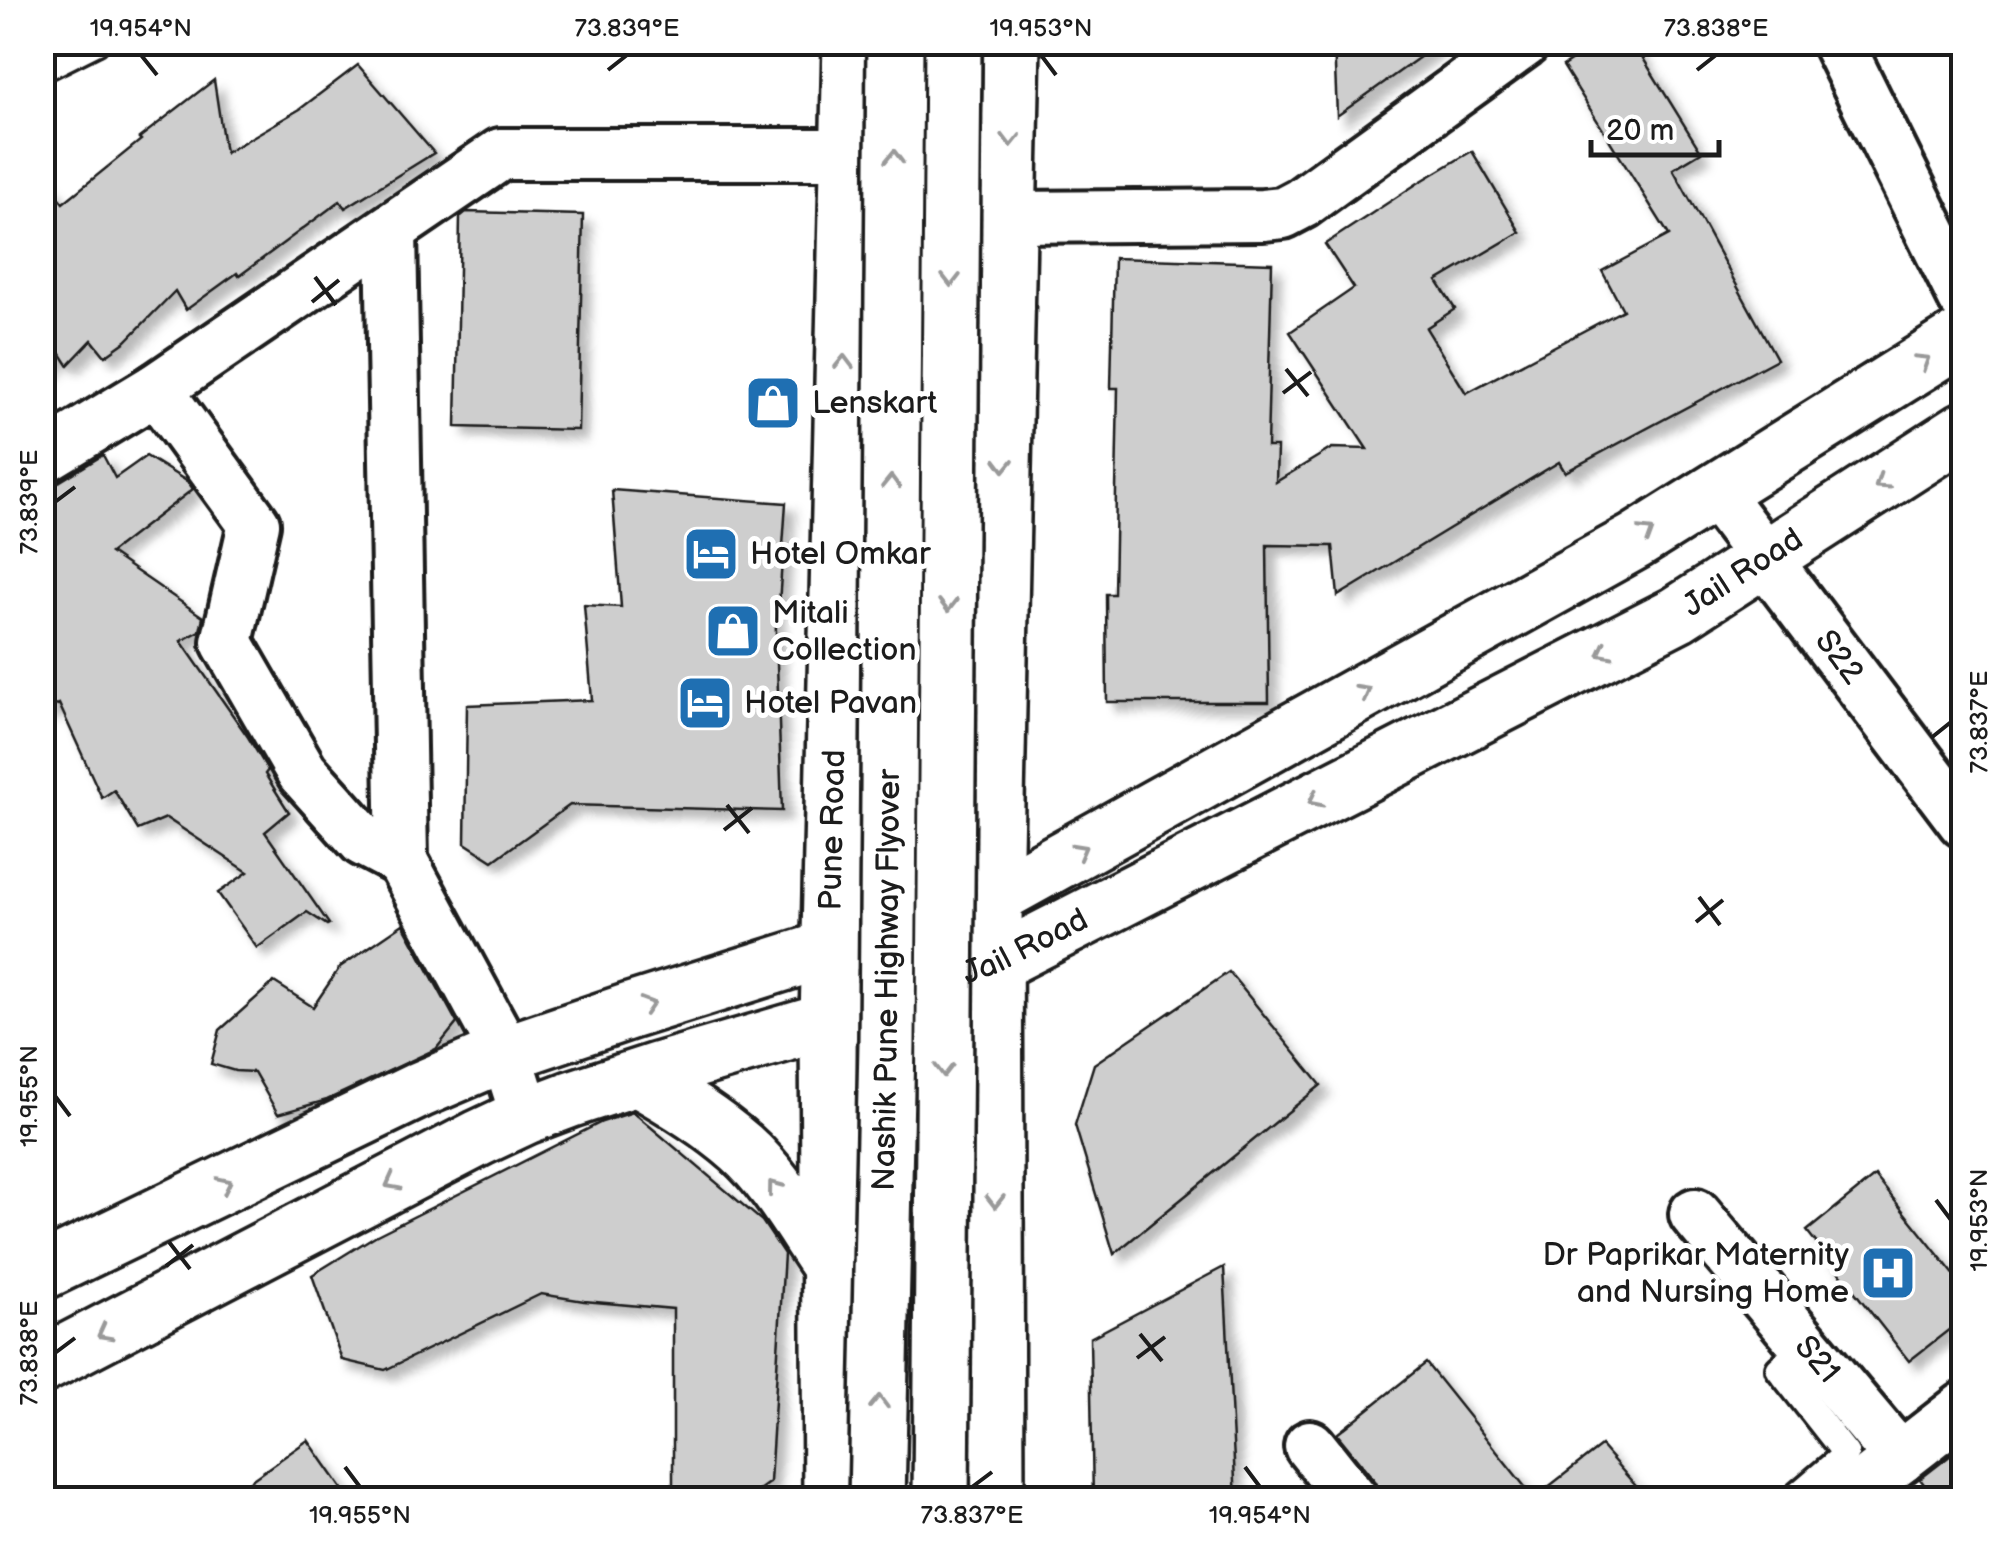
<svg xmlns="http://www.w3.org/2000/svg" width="2006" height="1542" font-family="'Balsamiq Sans',sans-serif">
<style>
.building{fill:#cecece;stroke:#1c1c1c;stroke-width:2.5;filter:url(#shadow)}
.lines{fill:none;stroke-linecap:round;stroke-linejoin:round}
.service-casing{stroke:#1c1c1c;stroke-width:32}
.minor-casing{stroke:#1c1c1c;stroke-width:58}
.secondary-casing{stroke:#1c1c1c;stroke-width:62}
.primary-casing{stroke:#1c1c1c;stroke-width:62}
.service{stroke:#fff;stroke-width:25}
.minor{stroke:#fff;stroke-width:50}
.secondary{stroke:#fff;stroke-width:55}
.primary{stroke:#fff;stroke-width:55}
.trunk-bridge-casing{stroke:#1c1c1c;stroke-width:62;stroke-linecap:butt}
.trunk-bridge{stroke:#fff;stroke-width:55}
.oneway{stroke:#999}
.ticks{fill:none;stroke:#1c1c1c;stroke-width:4}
.labels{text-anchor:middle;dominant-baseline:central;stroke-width:10;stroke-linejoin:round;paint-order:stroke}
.poi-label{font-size:32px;fill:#1c1c1c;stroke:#fff;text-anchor:start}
.street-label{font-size:32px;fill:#1c1c1c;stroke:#fff}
.neatline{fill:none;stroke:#1c1c1c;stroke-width:4}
.ticks-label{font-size:25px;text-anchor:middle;fill:#1c1c1c}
</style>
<defs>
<filter id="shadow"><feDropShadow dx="9" dy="9" stdDeviation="5" flood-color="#0004"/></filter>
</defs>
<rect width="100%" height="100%" fill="#fff"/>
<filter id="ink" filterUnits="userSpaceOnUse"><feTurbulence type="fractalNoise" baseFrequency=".01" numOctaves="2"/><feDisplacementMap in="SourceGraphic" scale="20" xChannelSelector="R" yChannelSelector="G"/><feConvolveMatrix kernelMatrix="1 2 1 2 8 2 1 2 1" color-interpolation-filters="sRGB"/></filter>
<g filter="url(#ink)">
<!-- building -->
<g class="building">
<path d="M1334,42H1441L1337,116Z"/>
<path d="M1600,42H1633L1701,152L1673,169L1777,359L1565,472L1559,462L1338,596L1333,546L1267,545L1269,702H1107L1106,594H1114L1118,388H1111L1114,258L1272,263L1267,447H1277L1276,482L1332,448L1367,449L1290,332L1354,288L1325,244L1418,183L1472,151L1520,232L1437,281L1455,309L1426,328L1466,393L1623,310L1602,271L1669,235L1563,66Z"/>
<path d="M358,65L434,153L345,208L340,201L239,276L237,273L186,310L175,291L126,341L105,356L92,340L68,365L61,354L42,375V176L63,203L141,140L139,138L214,80L225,153L300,109Z"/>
<path d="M466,212L583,215L578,430L456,427L460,217Z"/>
<path d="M103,455L115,478L146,456L188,482L193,489L110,553L203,617L200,631L181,641L248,737L268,770L265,774L289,812L265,832L329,924L327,925L307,912L257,948L218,893L248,872L166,818L138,830L114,790L102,798L59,704L42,712V487L57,483Z"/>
<path d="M612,490L786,503L779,604H775L782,811L570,805L493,861L465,843L467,705L592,700L584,605L621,607Z"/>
<path d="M403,924L457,1023L436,1049L327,1100L278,1114L254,1072L235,1071L211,1064L220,1030L274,982L313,1007L340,967Z"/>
<path d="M1229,972L1321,1085L1114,1254L1075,1125L1094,1064Z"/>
<path d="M633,1112L762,1221L784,1254L770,1482L745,1500H673V1309L584,1301L541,1294L385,1370L342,1360L312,1275L375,1236L602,1122Z"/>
<path d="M1875,1176L1964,1287V1318L1909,1361L1807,1231Z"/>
<path d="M1224,1267L1236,1500H1093L1090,1338Z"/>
<path d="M1426,1363L1534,1498L1601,1446L1648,1500H1381L1376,1482L1337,1434Z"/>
<path d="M308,1440L350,1500H223Z"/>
<path d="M1964,1445V1500H1936L1920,1479Z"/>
</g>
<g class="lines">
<!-- service casing -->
<g class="service-casing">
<g id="service">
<path d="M42,69L96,42"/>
<path d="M1792,1500L1846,1454L1779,1369L1805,1346"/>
</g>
</g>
<!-- minor casing -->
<g class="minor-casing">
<g id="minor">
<path d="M1837,42L1964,298"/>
<path d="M1010,217L1263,215L1283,213L1302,203L1524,42"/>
<path d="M391,230L402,861L506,1053L526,1116"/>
<path d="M156,389L254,524L227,642L302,772L364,841L402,861"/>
<path d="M42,458L156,389L501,154H849"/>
<path id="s1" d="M1714,491L1964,822"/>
<path id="s2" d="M1695,1214L1900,1458"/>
<path d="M1310,1446L1353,1500"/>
<path d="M1846,1500L1964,1408"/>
</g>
</g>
<!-- secondary casing -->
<g class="secondary-casing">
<g id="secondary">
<path id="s3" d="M831,1500L828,1021L851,42"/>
<path d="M996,1500L994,897L1012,42"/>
</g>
</g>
<!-- primary casing -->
<g class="primary-casing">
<g id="primary">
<path d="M637,1078C673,1098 709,1120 741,1148C777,1180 802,1227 830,1267"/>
<path d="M42,1272L419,1090L506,1053L630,1011L994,897L1636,541L1964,336"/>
<path id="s4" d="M42,1365L479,1138L526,1116L571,1099L657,1071L828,1021L994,964L1678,614L1964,430"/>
</g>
</g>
<!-- service -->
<use href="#service" class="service"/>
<!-- minor -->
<use href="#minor" class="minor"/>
<!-- secondary -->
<use href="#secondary" class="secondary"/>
<!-- primary -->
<use href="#primary" class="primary"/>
<!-- trunk-bridge casing -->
<g class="trunk-bridge-casing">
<g id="trunk-bridge">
<path id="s5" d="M877,1500L887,1044L895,42"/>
<path d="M941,1500L953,42"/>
</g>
</g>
<!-- trunk-bridge -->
<use href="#trunk-bridge" class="trunk-bridge"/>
</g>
<!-- one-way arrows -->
<defs><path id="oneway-chevron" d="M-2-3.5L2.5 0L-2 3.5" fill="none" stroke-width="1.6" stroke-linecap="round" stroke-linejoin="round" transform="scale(2.5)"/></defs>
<g class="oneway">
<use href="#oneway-chevron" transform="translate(1011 140) rotate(91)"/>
<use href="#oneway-chevron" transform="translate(894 157) rotate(-89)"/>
<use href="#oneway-chevron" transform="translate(951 280) rotate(90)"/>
<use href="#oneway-chevron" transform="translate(1923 361) rotate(-32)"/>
<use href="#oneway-chevron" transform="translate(844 362) rotate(-89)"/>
<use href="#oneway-chevron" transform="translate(1004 465) rotate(91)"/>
<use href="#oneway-chevron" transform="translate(891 482) rotate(-89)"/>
<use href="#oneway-chevron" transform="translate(1881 483) rotate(147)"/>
<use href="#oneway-chevron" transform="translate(1647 533) rotate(-32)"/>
<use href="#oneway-chevron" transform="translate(948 605) rotate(90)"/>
<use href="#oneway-chevron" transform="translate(1604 652) rotate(153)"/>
<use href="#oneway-chevron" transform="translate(1364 692) rotate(-29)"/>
<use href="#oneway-chevron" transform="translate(1315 800) rotate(153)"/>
<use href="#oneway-chevron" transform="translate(1080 850) rotate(-29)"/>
<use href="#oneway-chevron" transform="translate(648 1005) rotate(-17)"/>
<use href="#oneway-chevron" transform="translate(944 1070) rotate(90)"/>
<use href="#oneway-chevron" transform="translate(392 1183) rotate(152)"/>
<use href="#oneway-chevron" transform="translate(225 1184) rotate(-26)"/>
<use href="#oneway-chevron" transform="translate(774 1187) rotate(-127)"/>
<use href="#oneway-chevron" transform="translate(995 1201) rotate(90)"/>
<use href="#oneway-chevron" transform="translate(104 1333) rotate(152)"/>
<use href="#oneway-chevron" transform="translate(879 1402) rotate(-89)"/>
</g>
</g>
<!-- ticks -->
<path class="ticks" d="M141,55L157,75M1041,55L1056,75M608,70L627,55M1697,70L1716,55M315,277L336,305M312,302L339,280M1286,369L1308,396M1283,393L1311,372M55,502L75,487M1931,738L1951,722M727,805L749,833M724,830L752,808M1699,897L1720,925M1696,922L1723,900M55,1096L70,1116M1936,1200L1951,1220M169,1242L190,1269M166,1266L193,1245M1140,1334L1162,1361M55,1353L75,1338M1137,1358L1165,1337M345,1467L360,1487M1245,1467L1260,1487M972,1487L992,1472"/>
<!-- icons -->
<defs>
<g id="shop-square" transform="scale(2.875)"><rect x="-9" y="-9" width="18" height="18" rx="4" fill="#1f6fb2" stroke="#fff"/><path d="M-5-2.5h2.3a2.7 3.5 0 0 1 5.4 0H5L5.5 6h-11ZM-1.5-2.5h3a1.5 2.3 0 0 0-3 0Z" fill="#fff"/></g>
<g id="hotel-square" transform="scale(2.875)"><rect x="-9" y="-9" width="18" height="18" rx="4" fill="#1f6fb2" stroke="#fff"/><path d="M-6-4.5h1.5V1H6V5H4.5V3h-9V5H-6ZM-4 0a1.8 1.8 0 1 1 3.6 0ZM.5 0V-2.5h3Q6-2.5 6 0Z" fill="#fff"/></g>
<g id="hospital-square" transform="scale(2.875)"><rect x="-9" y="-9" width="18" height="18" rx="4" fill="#1f6fb2" stroke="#fff"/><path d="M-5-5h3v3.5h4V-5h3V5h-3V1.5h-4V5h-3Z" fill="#fff"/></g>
</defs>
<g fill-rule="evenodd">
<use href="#shop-square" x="773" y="403"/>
<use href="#hotel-square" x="711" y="554"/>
<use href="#shop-square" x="733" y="631"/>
<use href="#hotel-square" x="705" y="703"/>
<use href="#hospital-square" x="1888" y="1273"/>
</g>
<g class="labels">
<!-- poi labels -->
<g class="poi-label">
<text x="812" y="403">Lenskart</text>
<text x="750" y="554">Hotel Omkar</text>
<text x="772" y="613">Mitali<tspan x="772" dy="37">Collection</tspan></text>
<text x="744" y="703">Hotel Pavan</text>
<text x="1849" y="1255" text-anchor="end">Dr Paprikar Maternity<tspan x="1849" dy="37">and Nursing Home</tspan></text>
</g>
<!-- street labels -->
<g class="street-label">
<text stroke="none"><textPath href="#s4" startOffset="1882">Jail Road</textPath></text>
<text stroke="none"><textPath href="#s1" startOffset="208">S22</textPath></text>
<text stroke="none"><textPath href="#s3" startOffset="670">Pune Road</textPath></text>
<text stroke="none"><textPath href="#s4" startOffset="1072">Jail Road</textPath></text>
<text stroke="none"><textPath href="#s5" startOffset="520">Nashik Pune Highway Flyover</textPath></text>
<text stroke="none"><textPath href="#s2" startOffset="190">S21</textPath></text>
</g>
</g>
<!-- margin -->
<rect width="2006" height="1542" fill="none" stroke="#fff" stroke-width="110"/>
<!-- scale -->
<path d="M1591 140v15h128v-15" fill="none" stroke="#1c1c1c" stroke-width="5"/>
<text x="1606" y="140" font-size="30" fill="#1c1c1c" stroke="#ffffff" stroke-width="8" paint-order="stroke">20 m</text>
<rect x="55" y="55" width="1896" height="1432" class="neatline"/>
<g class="ticks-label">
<text x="141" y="36">19.954°N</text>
<text x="627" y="36">73.839°E</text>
<text x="1041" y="36">19.953°N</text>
<text x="1716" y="36">73.838°E</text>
<text transform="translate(28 502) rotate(-90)" y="9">73.839°E</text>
<text transform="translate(1978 722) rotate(-90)" y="9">73.837°E</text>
<text transform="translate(28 1096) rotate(-90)" y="9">19.955°N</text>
<text transform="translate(1978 1220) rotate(-90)" y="9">19.953°N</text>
<text transform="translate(28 1353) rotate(-90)" y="9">73.838°E</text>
<text x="360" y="1523">19.955°N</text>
<text x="972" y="1523">73.837°E</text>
<text x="1260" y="1523">19.954°N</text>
</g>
</svg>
